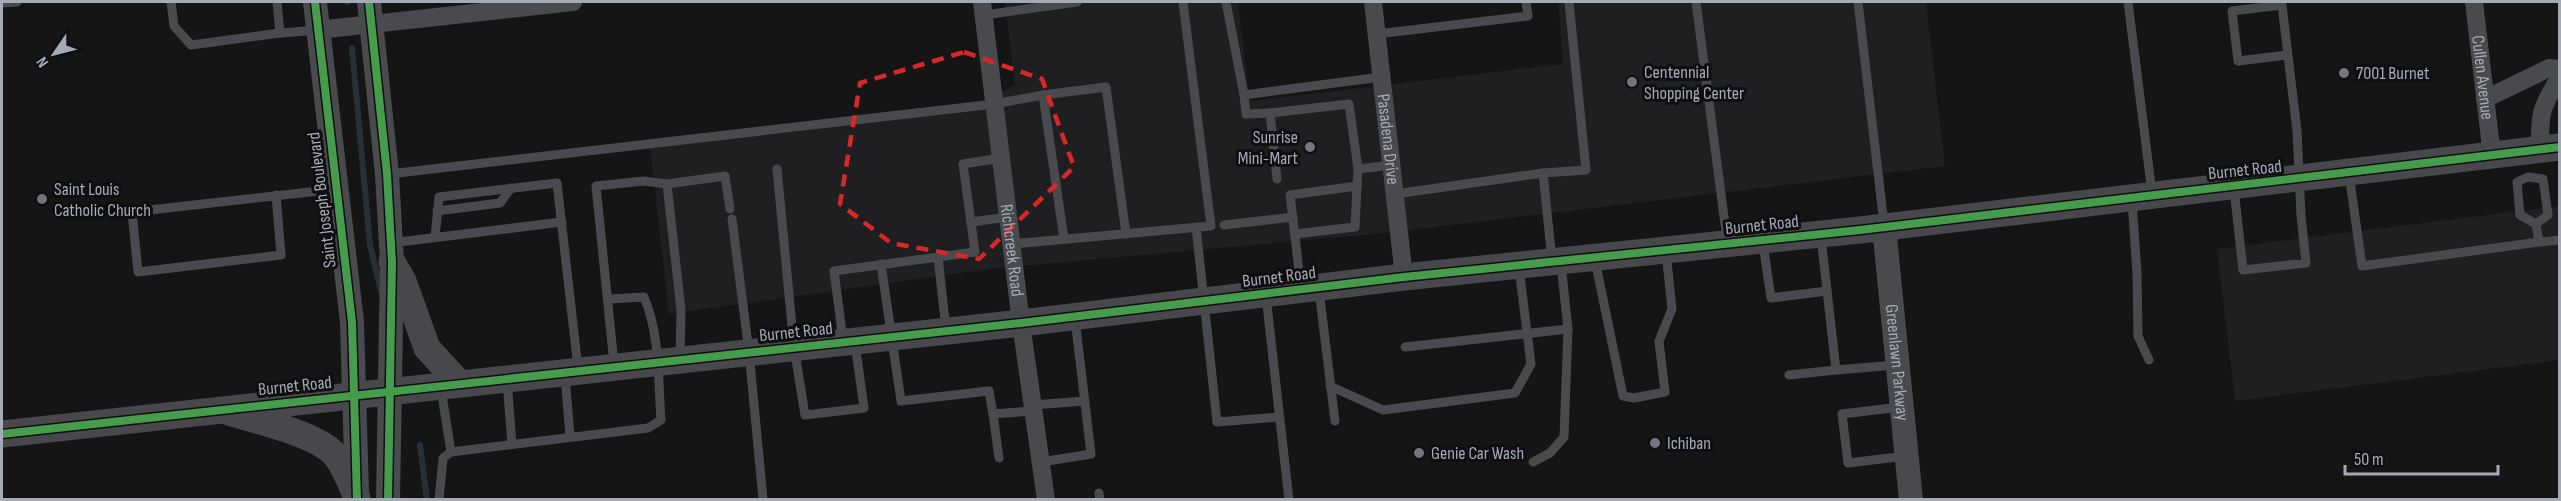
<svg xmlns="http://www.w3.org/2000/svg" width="2561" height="501" font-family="'Sofia Sans Condensed',sans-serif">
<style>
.built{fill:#1f1f21}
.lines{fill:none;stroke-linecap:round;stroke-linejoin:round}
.stream{stroke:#273038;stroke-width:6}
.service{stroke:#494a4e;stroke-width:9}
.minor{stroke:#494a4e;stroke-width:18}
.tertiary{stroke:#494a4e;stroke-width:24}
.secondary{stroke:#48484c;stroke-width:27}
.cycleway-casing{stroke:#0f0f11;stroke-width:11}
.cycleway{stroke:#469c4c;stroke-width:8}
.marked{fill:none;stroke:#d62828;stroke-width:4.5;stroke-dasharray:12 8;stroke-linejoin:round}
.poi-dot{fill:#73767e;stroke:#0f0f11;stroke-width:2}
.labels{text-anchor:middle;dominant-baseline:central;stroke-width:6;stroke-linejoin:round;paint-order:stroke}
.poi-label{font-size:18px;fill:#a5aab7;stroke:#0f0f11;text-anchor:start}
.street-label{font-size:18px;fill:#a5aab7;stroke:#0f0f11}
</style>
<rect width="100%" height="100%" fill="#151515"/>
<!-- built -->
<g class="built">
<path d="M1005,2H1238L1250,101L1563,64L1558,2H1926L1945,166L1375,234L989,269L669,314L650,148L971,110L1015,84Z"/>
<path d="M2559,206V360L2235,401L2217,249Z"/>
</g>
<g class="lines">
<!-- stream -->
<g class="stream">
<path d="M347,2H348"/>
<path d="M352,48L370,245L381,291"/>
<path d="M420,445L427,500"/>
</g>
<!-- service -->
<g class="service">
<path d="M171,2L174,26L191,45L280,33"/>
<path d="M277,2L280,33L318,30"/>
<path d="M1226,2L1244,95"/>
<path d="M1696,2L1727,240"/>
<path d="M1858,2L1884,224"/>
<path d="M2128,2L2152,193"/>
<path d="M2,3L17,2"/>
<path d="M984,15L1077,2"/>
<path d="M1377,34L1528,16L1526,2"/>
<path d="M1270,113L1349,104L1358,169L1392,165"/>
<path d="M777,169L794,347L805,415L864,408L855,343"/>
<path d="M1543,173L1552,260"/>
<path d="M389,174L994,104L1043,95"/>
<path d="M2349,174L2362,266L2539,242"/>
<path d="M2528,177L2543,179L2548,215L2536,224L2520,215L2517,182Z"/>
<path d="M1277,179L1270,113L1246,114L1244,95L1381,77"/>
<path d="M2234,189L2243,270L2306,263L2301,215L2297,131L2282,5L2232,11L2238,61L2287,55"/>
<path d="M1395,194L1543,173L1586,170L1569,2"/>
<path d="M276,195L281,255L138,272L132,212L319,191L336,189"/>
<path d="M2132,201L2137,273L2138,336L2149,360"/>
<path d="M437,211L500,203L511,188"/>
<path d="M732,219L749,352L763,499"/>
<path d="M971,222L1009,217"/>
<path d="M2536,224L2539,242L2560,240"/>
<path d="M1224,225L1293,217"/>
<path d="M1196,227L1217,422L1279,417"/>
<path d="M1295,234L1355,227L1357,186"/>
<path d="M435,237L439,197L557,183L578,368"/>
<path d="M1821,237L1836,370L1896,365"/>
<path d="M1064,239L1043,95L1106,87L1126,234"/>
<path d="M391,243L562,222"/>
<path d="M1012,244L1211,226L1183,2"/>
<path d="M1763,244L1771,298L1827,291"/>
<path d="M938,257L946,329"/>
<path d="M1595,260L1623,396L1634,398L1665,392L1659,341L1672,309L1666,252"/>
<path d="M881,264L901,401L989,391L993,414"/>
<path d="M1301,287L1290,195L1357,186L1358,169"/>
<path d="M1319,290L1335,421"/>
<path d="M1266,296L1289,500"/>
<path d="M843,340L834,271L975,252L963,164L1001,158"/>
<path d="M1405,347L1568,329"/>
<path d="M680,358L681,310L667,184L725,176L730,209"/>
<path d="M614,364L596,186L644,181L667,184"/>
<path d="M1789,375L1836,370"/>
<path d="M565,376L570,436"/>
<path d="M507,381L512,444"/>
<path d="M1330,386L1383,410L1515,393L1531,364L1519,268"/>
<path d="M441,389L451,452"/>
<path d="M1033,405L1085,401"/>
<path d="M1900,407L1842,414L1848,463L1906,456"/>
<path d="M999,458L993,414L1033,411"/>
<path d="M1041,462L1091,454L1075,319"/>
<path d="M1533,462L1550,453L1564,437L1568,329L1561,264"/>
<path d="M1099,493L1100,500"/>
<path d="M439,500L443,458L451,452L648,428L661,420C658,379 660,334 644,297L609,299"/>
</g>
<!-- minor -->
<g class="minor">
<path id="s1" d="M982,2L1021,323L1046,500"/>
<path id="s2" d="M1373,2L1404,277"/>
<path id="s3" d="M2474,2L2492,156"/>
<path d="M318,30L573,2"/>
<path d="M2485,99L2549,68L2560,69"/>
<path d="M2540,149C2540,112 2540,109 2560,77"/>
</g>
<!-- tertiary -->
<g class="tertiary">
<path d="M315,2L352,322L357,492"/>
<path d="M369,2L387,174L392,262L388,500"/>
<path id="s4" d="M1884,227L1911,500"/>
</g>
<!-- secondary -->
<g class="secondary">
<path d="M392,262L403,281L427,348L459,383"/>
<path d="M229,412C258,421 318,434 336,456C345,467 351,484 357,498"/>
<path d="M2,434L1021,323L1404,277L1860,230L2560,147"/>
</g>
<!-- cycleway casing -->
<g class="cycleway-casing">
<g id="cycleway">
<path d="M315,2L352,322L357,500"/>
<path d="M369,2L387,174L392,262L388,500"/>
<path d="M2,434L1021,323L1404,277L1860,230L2560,147"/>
</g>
</g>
<!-- cycleway -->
<use href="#cycleway" class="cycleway"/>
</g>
<!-- marked area -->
<path class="marked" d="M964,52L1042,79L1074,167L979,259L891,243L840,204L860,83Z"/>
<!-- markers -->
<g class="poi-dot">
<circle cx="2344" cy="73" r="6"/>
<circle cx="1632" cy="82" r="6"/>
<circle cx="1310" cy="147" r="6"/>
<circle cx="42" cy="199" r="6"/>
<circle cx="1655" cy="443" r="6"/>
<circle cx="1419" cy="453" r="6"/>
</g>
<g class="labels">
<!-- poi labels -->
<g class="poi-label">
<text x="1644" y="72">Centennial<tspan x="1644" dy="21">Shopping Center</tspan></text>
<text x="2356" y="73">7001 Burnet</text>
<text x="1298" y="137" text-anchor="end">Sunrise<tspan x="1298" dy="21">Mini-Mart</tspan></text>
<text x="54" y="189">Saint Louis<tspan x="54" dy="21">Catholic Church</tspan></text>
<text x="1667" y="443">Ichiban</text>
<text x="1431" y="453">Genie Car Wash</text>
</g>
<!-- street labels -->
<g class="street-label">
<text stroke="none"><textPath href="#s3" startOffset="76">Cullen Avenue</textPath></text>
<text stroke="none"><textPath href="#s2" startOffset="138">Pasadena Drive</textPath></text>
<text transform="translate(2245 170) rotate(-6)">Burnet Road</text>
<text transform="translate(322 200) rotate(-97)">Saint Joseph Boulevard</text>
<text transform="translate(1762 225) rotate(-6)">Burnet Road</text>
<text stroke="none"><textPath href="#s1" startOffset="250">Richcreek Road</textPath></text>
<text transform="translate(1279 277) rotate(-7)">Burnet Road</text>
<text transform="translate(796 332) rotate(-6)">Burnet Road</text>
<text stroke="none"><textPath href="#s4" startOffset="136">Greenlawn Parkway</textPath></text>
<text transform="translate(295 386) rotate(-6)">Burnet Road</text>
</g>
</g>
<!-- border -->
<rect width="2561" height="501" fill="none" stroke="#a5aab7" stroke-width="6"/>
<!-- north arrow -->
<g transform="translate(54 54) rotate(235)" stroke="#0f0f11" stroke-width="4.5" paint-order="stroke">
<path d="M0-4.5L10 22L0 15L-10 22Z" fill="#a5aab7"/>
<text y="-9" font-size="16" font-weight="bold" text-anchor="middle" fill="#a5aab7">N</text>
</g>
<!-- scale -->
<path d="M2345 465v9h153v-9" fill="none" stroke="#a5aab7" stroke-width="3"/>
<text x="2354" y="465" font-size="18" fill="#a5aab7" stroke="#0f0f11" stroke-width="4.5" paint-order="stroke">50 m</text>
</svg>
